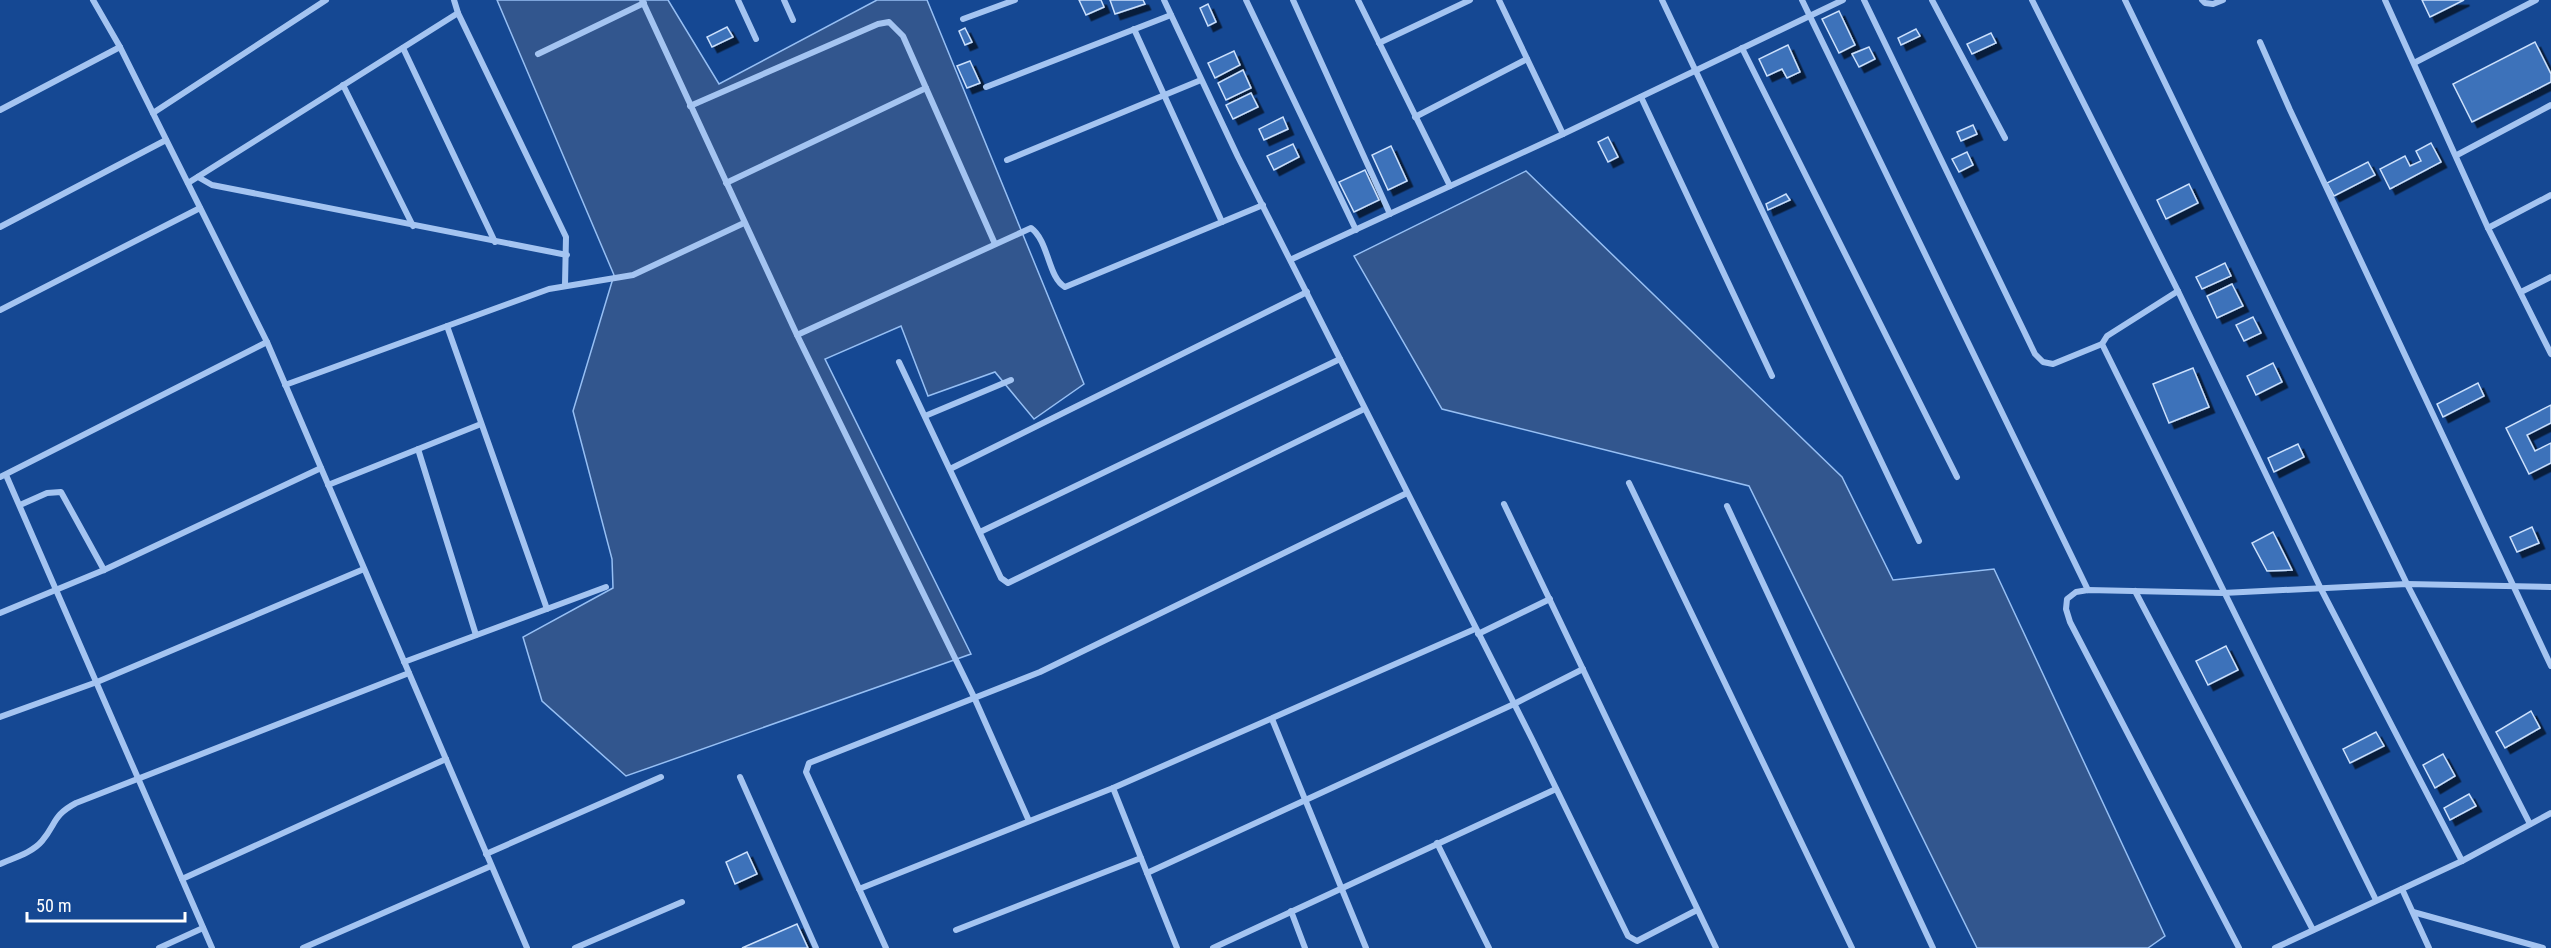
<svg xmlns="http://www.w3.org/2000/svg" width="2551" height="948" font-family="'Roboto Condensed',sans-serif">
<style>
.water{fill:#32568e;stroke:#96bff4;stroke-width:1.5}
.building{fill:#3e72ba;stroke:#cbe0fc;stroke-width:1.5;filter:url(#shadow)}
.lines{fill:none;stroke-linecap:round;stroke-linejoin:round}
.minor{stroke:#a4c4f1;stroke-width:6}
</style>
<defs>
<filter id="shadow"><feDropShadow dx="5.5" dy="5.5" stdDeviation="0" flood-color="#0009"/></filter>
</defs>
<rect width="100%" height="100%" fill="#154893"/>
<!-- water -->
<g class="water">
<path d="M497,0H668L719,84L877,0H927L1084,384L1034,419L995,372L928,396L901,326L825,359L971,654L626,776L542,701L523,637L613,588L612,559L573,411L614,275Z"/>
<path d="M1526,171L1842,477L1893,580L1994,569L2165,936L2148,948H1977L1749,486L1442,409L1354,256Z"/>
</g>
<!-- building -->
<g class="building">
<path d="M1079,0H1101L1104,7L1086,15Z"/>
<path d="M1110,0H1143L1145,4L1115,14Z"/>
<path d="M2422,0H2464L2430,17Z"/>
<path d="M1208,4L1216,22L1208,26L1200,8Z"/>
<path d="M1839,11L1855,45L1839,53L1822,19Z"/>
<path d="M727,27L733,37L712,47L707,37Z"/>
<path d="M965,28L972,42L965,45L959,31Z"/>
<path d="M1916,29L1920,36L1901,45L1898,38Z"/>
<path d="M1991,33L1996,43L1972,54L1967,44Z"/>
<path d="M2535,42L2551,74V82L2472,122L2453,84Z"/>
<path d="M1788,45L1800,72L1787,78L1782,69L1767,76L1759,59Z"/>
<path d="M1869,47L1875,59L1859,67L1852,54Z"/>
<path d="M1234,51L1240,65L1215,78L1208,63Z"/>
<path d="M970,61L980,83L967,88L957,66Z"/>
<path d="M1243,70L1251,88L1226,100L1218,83Z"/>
<path d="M1251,93L1258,107L1233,119L1226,105Z"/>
<path d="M1283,117L1288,129L1264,140L1259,129Z"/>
<path d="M1973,125L1977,134L1961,141L1957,132Z"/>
<path d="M1608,137L1618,157L1608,162L1598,142Z"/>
<path d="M2431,143L2441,162L2390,189L2380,169L2405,156L2410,166L2421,161L2416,151Z"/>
<path d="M1293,144L1299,157L1274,170L1267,156Z"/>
<path d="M1391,146L1407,181L1388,190L1372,155Z"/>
<path d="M1967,152L1973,165L1959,172L1952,159Z"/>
<path d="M2368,162L2375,175L2334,196L2327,183Z"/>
<path d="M1365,170L1379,200L1354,212L1339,182Z"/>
<path d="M2189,184L2198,203L2166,219L2157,200Z"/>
<path d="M1786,194L1790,200L1768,210L1766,204Z"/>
<path d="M2225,263L2231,276L2202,289L2196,277Z"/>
<path d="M2232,284L2243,306L2217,318L2207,296Z"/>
<path d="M2253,317L2261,333L2244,341L2236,325Z"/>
<path d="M2273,363L2282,382L2256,395L2247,376Z"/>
<path d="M2193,368L2209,407L2169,423L2153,384Z"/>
<path d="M2478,383L2484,396L2443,417L2437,404Z"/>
<path d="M2551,405V423L2527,435L2535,451L2551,443V463L2529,474L2506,428Z"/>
<path d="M2298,444L2304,457L2274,472L2268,458Z"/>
<path d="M2532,527L2539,543L2517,552L2510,537Z"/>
<path d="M2273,532L2292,570L2267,571L2252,543Z"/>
<path d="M2226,646L2238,670L2208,685L2196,661Z"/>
<path d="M2531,711L2540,728L2505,748L2496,732Z"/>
<path d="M2376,732L2384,746L2350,763L2343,749Z"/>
<path d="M2443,754L2455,776L2435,788L2423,765Z"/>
<path d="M2469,794L2476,806L2450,820L2444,808Z"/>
<path d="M747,852L757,874L735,884L726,862Z"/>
<path d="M797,924L808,948H742Z"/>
</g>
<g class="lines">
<!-- minor -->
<g class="minor">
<path d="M93,0L120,47L267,342L527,948"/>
<path d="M454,0L458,13"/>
<path d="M642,0L797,335L974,697L1029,821"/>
<path d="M738,0L756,39"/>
<path d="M784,0L793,20"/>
<path d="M1164,0L1238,157L1532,739L1628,936L1637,941L1697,910"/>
<path d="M1246,0L1356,230"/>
<path d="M1293,0L1390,214"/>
<path d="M1358,0L1450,186"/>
<path d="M1499,0L1563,134"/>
<path d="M1662,0L1919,541"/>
<path d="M1802,0L2088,590"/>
<path d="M1864,0L2035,354L2043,362L2053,364L2102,344"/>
<path d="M1932,0L2005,138"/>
<path d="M2032,0L2178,291L2321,589L2462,861"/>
<path d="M2125,0L2407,584L2530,824"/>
<path d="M2202,0L2205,3L2213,4L2223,0"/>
<path d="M2385,0L2488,228L2551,354"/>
<path d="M963,19L1015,0"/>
<path d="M1134,29L1222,222"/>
<path d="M2260,42L2290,110L2551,666"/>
<path d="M1379,43L1470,0"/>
<path d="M403,48L495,242"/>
<path d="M1742,48L1957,477"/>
<path d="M538,54L644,3"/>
<path d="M2414,63L2536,0"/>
<path d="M343,85L413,226"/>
<path d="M986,87L1171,15"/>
<path d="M1641,97L1772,376"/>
<path d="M690,106L878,24L889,22L903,36L995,244"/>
<path d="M0,110L120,47"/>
<path d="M153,113L326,0"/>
<path d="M1415,117L1527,59"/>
<path d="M2457,155L2551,105"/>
<path d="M1007,160L1201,80"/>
<path d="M198,177L212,185L567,255"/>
<path d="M188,183L458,13L566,237L565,285"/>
<path d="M726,183L926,88"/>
<path d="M0,227L166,140"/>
<path d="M2488,228L2551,195"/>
<path d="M1292,259L1563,134L1843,0"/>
<path d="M2178,291L2107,336L2102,344L2376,900"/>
<path d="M2521,292L2551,277"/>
<path d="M0,310L200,208"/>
<path d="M447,326L547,609"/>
<path d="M797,335L1031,228C1049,241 1048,278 1065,287L1263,205"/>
<path d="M899,362L1001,578L1008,583L1364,409"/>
<path d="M285,385L549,289L633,275L744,223"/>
<path d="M925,416L1011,380"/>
<path d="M418,449L476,635"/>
<path d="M950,469L1307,292"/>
<path d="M6,475L212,948"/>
<path d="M0,477L267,342"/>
<path d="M1629,483L1852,948"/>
<path d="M328,485L481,424"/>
<path d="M1504,504L1716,948"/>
<path d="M20,505L47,493L61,492L104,570"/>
<path d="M1727,506L1933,948"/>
<path d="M980,532L1340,359"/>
<path d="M2135,591L2313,930"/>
<path d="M0,613L104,570L321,468"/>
<path d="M1478,634L1550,599"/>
<path d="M404,662L606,587"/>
<path d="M0,717L97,682L364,569"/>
<path d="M1272,719L1366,948"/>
<path d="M740,777L816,948"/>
<path d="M1437,843L1489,948"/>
<path d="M486,854L661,777"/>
<path d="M0,864C13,858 32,853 42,841C57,823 52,816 76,803L409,673"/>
<path d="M1147,873L1514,704L1583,669"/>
<path d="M182,879L446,759"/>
<path d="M859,889L1113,788"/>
<path d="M2402,889L2429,948"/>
<path d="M1291,911L1305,948"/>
<path d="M2413,912L2543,948"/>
<path d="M956,930L1141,858"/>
<path d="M159,948L203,928"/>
<path d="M303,948L491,866"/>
<path d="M575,948L682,902"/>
<path d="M886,948L806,772L809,763L1040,672L1407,493"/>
<path d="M1177,948L1113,788L1475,629"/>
<path d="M1213,948L1556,789"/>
<path d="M2239,948L2070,622L2066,609L2067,599L2076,592L2088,590L2223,593L2407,584L2551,587"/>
<path d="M2275,948L2462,861L2551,813"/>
</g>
</g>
<!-- scale -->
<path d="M27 912v9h158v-9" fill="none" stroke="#ffffff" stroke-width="3"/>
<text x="36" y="912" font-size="18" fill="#ffffff" stroke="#154893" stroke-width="4.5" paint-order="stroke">50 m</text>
</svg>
